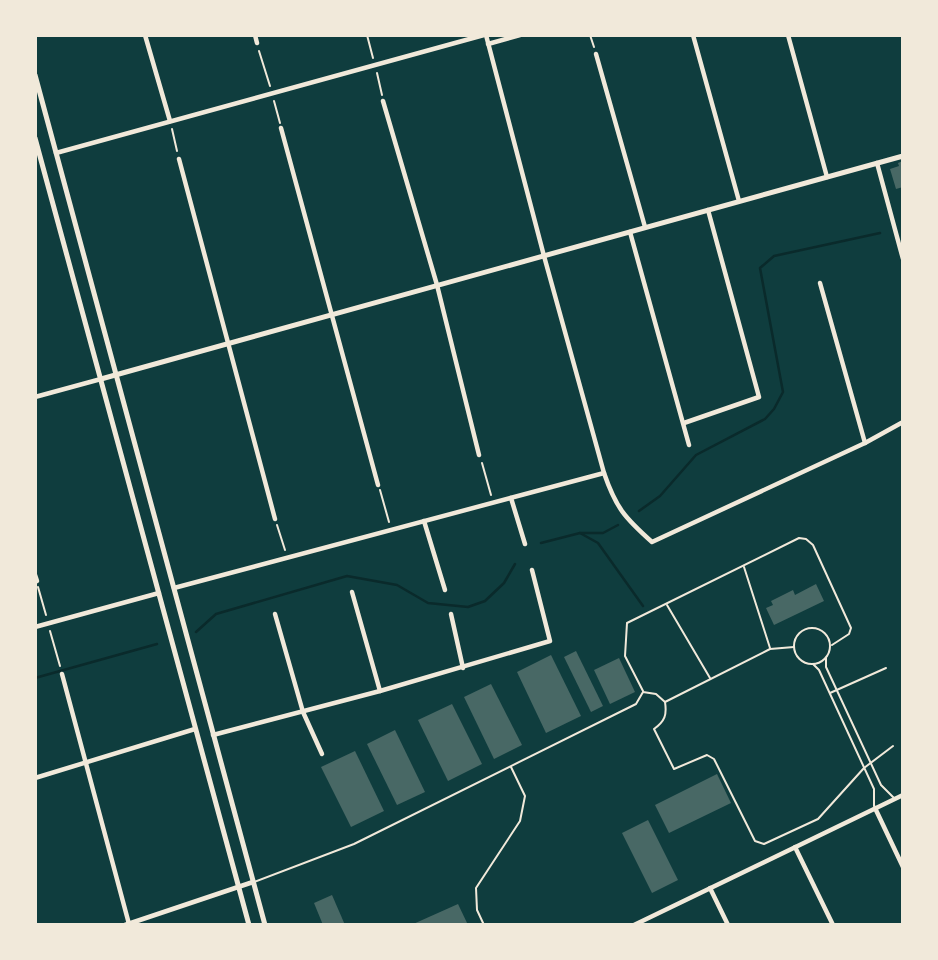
<svg xmlns="http://www.w3.org/2000/svg" width="938" height="960" font-family="Poppins,sans-serif">
<style>
.lines{fill:none;stroke-linecap:round;stroke-linejoin:round}
.stream{stroke:#0a2a2b;stroke-width:2.5}
.building{fill:#486865}
.path{stroke:#f1e9da;stroke-width:2}
.service{stroke:#f1e9da;stroke-width:2}
.minor{stroke:#f1e9da;stroke-width:4.5}
.tertiary{stroke:#f1e9da;stroke-width:5}
</style>
<rect width="100%" height="100%" fill="#0f3d3e"/>
<g class="lines">
<!-- stream -->
<g class="stream">
<path d="M639,511L660,496L696,455L765,419L774,409L783,392L760,268L774,256L880,233"/>
<path d="M580,533L598,543L643,606"/>
<path d="M541,543L580,533H603L618,525"/>
<path d="M196,632L216,614L347,576L397,585L428,603L468,607L485,601L504,583L515,564"/>
<path d="M35,678L157,644"/>
</g>
</g>
<!-- building -->
<g class="building">
<path d="M903,161V187L896,189L890,169L899,166L898,163Z"/>
<path d="M816,584L824,601L774,625L766,608L773,605L771,601L793,590L795,595Z"/>
<path d="M576,651L603,706L591,712L564,657Z"/>
<path d="M551,655L581,716L546,733L517,672Z"/>
<path d="M619,658L635,692L610,704L594,670Z"/>
<path d="M491,684L522,745L494,759L464,697Z"/>
<path d="M452,704L482,764L448,781L418,720Z"/>
<path d="M395,730L425,792L397,805L367,744Z"/>
<path d="M355,751L384,811L351,827L321,767Z"/>
<path d="M717,774L731,803L669,833L655,805Z"/>
<path d="M648,820L678,880L652,893L622,833Z"/>
<path d="M332,895L345,925H323L314,903Z"/>
<path d="M458,904L468,925H411Z"/>
</g>
<g class="lines">
<!-- path -->
<g class="path">
<path d="M367,35L373,58"/>
<path d="M590,35L594,47"/>
<path d="M259,51L270,86"/>
<path d="M377,73L382,95"/>
<path d="M274,101L280,123"/>
<path d="M172,129L177,151"/>
<path d="M482,463L491,495"/>
<path d="M380,490L389,522"/>
<path d="M277,525L285,550"/>
<path d="M38,587L46,615"/>
<path d="M50,631L60,666"/>
</g>
<!-- service -->
<g class="service">
<path d="M744,567L770,648"/>
<path d="M667,605L710,678"/>
<circle cx="812" cy="646" r="18"/>
<path d="M826,658V667L881,785L894,798"/>
<path d="M813,664L819,670L874,789V806"/>
<path d="M643,691L625,656L627,623L799,538L806,539L813,545L851,628L849,634L832,645"/>
<path d="M830,693L886,668"/>
<path d="M665,702L770,649L794,647"/>
<path d="M254,882L354,844L636,704L643,692L656,694L665,702C667,715 665,721 654,729L674,769L707,755L714,759L755,841L764,844L818,819L864,768L893,746"/>
<path d="M484,925L477,910L476,888L520,821L525,796L511,767"/>
</g>
<!-- minor -->
<g class="minor">
<path d="M145,35L170,121"/>
<path d="M255,35L257,43"/>
<path d="M486,35L544,256L604,473C616,508 625,518 652,542L865,443L903,422"/>
<path d="M693,35L739,201"/>
<path d="M788,35L827,177"/>
<path d="M488,44L520,35"/>
<path d="M596,54L645,227"/>
<path d="M383,101L437,285L479,455"/>
<path d="M281,128L378,485"/>
<path d="M56,153L484,35"/>
<path d="M179,159L275,519"/>
<path d="M877,163L903,259"/>
<path d="M630,232L689,445"/>
<path d="M820,283L865,443"/>
<path d="M35,397L101,379"/>
<path d="M684,423L759,397L708,210"/>
<path d="M511,498L525,544"/>
<path d="M424,521L445,590"/>
<path d="M35,575L37,581"/>
<path d="M174,588L604,473"/>
<path d="M352,592L380,691"/>
<path d="M275,614L303,712L322,754"/>
<path d="M451,614L463,668"/>
<path d="M35,627L159,593"/>
<path d="M62,674L129,924"/>
<path d="M213,735L380,691L550,641L532,570"/>
<path d="M35,778L195,729"/>
<path d="M875,808L903,867"/>
<path d="M795,847L833,925"/>
<path d="M710,888L728,925"/>
<path d="M634,925L903,795"/>
</g>
<!-- tertiary -->
<g class="tertiary">
<path d="M35,75L265,925"/>
<path d="M35,138L249,925"/>
<path d="M101,379L903,156"/>
<path d="M125,925L253,882"/>
</g>
</g>
<!-- border -->
<rect width="938" height="960" fill="none" stroke="#f1e9da" stroke-width="74"/>
</svg>
